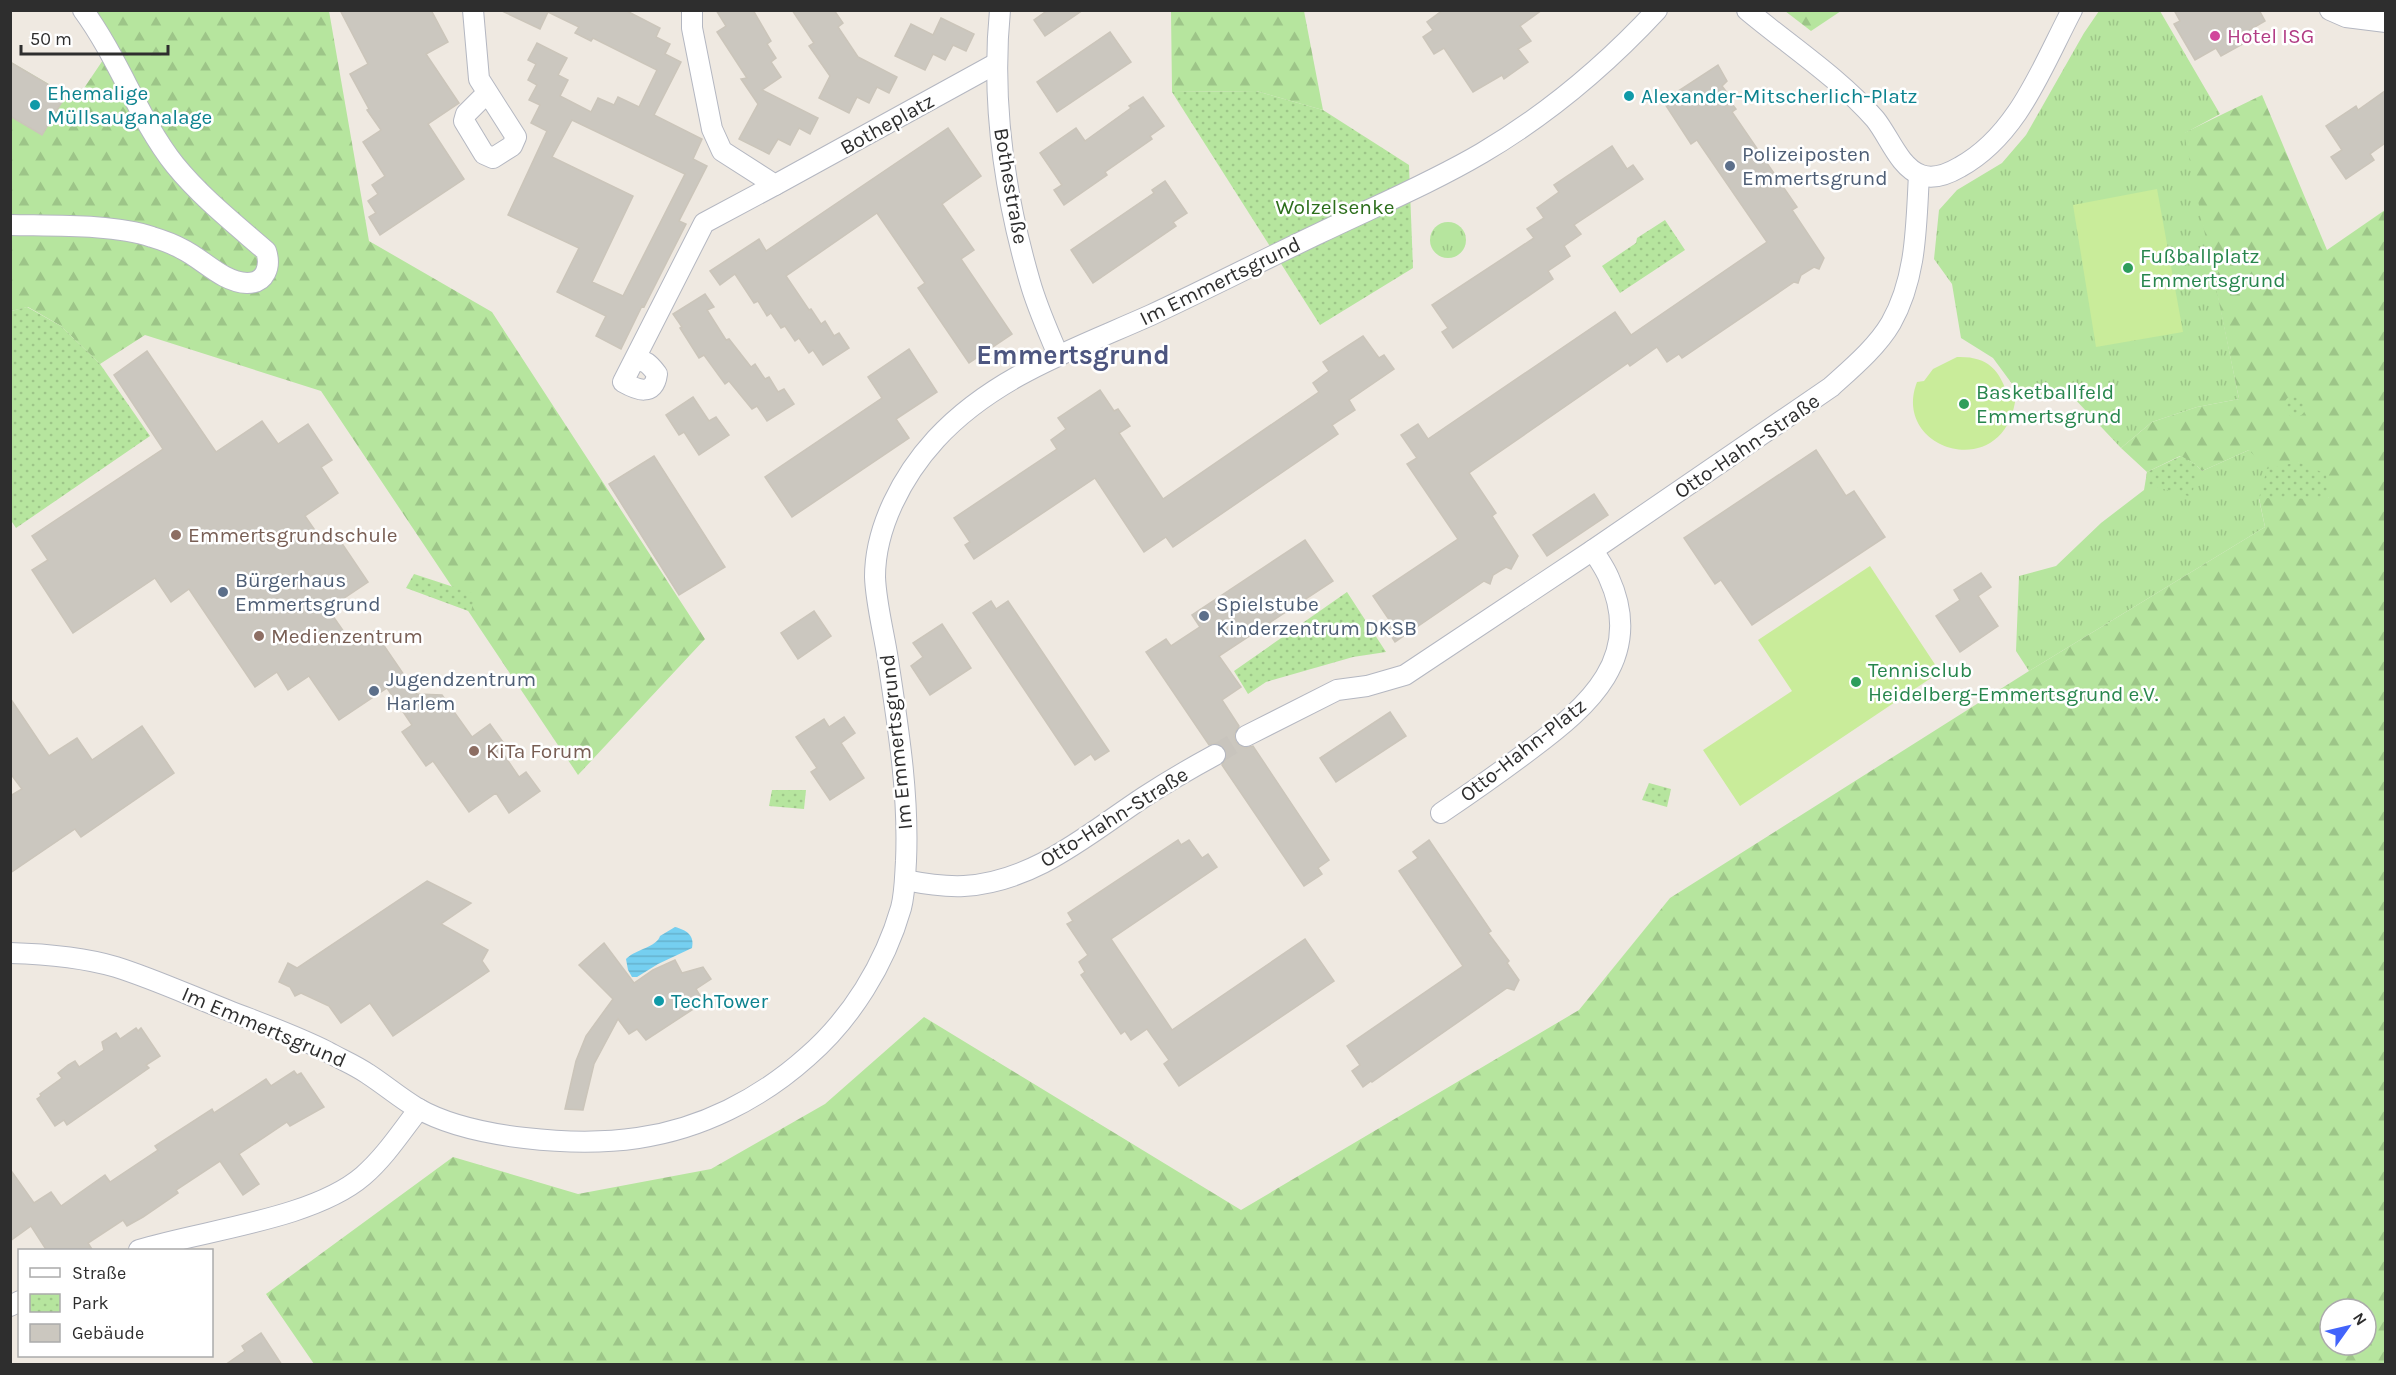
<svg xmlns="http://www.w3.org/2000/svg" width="2396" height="1375" font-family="Karla,sans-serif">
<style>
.grass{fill:url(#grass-tufts)}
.forest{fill:url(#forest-firs);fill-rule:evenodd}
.park{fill:url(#park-dots)}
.pitch{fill:#c9ec9a}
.water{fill:url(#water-rules)}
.building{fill:#cbc7bf;stroke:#cbc5ba;stroke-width:1.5;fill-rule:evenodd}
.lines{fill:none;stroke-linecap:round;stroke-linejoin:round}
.minor-tunnel{stroke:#c8c4bd;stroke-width:20;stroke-dasharray:20 10;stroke-linecap:butt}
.minor-casing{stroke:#b4b7c1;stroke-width:22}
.minor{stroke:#fff;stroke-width:20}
.hotel-dot{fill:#d1479c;stroke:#fff;stroke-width:2}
.culture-dot{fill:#0f9aa8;stroke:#fff;stroke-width:2}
.service-dot{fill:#5c6f8a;stroke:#fff;stroke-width:2}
.leisure-dot{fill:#2e9e5b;stroke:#fff;stroke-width:2}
.education-dot{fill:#8d6e63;stroke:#fff;stroke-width:2}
.labels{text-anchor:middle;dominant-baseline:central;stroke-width:5;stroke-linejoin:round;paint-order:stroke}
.hotel-label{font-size:21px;fill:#b23c85;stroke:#fff;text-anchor:start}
.culture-label{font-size:21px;fill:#0d838f;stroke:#fff;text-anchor:start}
.street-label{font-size:21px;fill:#2e2e2e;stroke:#fff}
.service-label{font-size:21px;fill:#4e5e75;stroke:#fff;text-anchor:start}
.park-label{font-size:21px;fill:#2c6e1b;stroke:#fff}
.leisure-label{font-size:21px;fill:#27864d;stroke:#fff;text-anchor:start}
.education-label{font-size:21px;fill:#785e54;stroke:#fff;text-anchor:start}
.district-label{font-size:27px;font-weight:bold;fill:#4d5680;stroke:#fff}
</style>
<defs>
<pattern id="grass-tufts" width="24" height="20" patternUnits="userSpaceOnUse" patternTransform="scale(1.5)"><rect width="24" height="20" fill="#b6e59e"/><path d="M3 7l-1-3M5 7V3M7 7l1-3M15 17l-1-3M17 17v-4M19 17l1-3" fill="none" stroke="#9dc588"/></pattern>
<pattern id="forest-firs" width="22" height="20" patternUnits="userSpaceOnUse" patternTransform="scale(1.5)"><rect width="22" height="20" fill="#b6e59e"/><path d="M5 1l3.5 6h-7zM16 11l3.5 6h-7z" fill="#9dc588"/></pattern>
<pattern id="park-dots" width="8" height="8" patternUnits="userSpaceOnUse" patternTransform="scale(1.5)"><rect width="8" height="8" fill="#b6e59e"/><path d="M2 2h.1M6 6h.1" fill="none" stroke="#9dc588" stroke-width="1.8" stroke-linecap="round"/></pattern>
<pattern id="water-rules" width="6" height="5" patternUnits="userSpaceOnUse" patternTransform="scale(1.5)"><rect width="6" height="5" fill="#75cff0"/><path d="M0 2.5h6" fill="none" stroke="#66b2ce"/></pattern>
</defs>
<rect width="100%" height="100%" fill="#efe9e1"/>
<!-- grass -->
<g class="grass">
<path d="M2099,11H2160L2220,114L2185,133L2239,399L2197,407L2152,422L2121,448L2072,396H2021L1993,358L1961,338L1952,284L1934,259L1939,210L1957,190L2002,163L2026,135L2084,33Z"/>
<circle cx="1448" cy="240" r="18"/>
<path d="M2249,450L2298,462L2329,499H2259L2265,527L2029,671L2016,651L2019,576L2056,566L2101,523L2144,490L2147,472L2195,464L2202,471Z"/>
</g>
<!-- forest -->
<g class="forest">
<path d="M90,11H329L369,241L492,312L705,639L578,775L321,391L145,335L100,364L61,326L28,307L11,311V62L76,100L103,60L115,49Z"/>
<path d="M1171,11H1304L1323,110L1256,91L1172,92Z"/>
<path d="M1785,11H1841L1811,31Z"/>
<path d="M2262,95L2327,250L2385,210V1364H314L266,1294L453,1157L578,1194L711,1169L825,1104L924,1017L1241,1210L1579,1010L1670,898L2029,671L2265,527L2259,498H2329L2298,462L2267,469L2249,450L2202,471L2195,464L2180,456L2147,472L2121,448L2152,422L2197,407L2239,399L2184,133ZM2330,1309H2366V1345H2330Z"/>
</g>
<!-- park -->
<g class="park">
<path d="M1256,91L1323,110L1409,165L1413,268L1320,325L1172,92Z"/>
<path d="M1665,220L1685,250L1620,293L1602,266L1636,243L1637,238Z"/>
<path d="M27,307L61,326L100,364L150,436L16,528L10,519L11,311Z"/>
<circle cx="2295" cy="406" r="11"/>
<path d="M2181,456L2197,465L2192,497L2146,484L2147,472Z"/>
<path d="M2298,462L2326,474L2329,499L2259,498L2267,469Z"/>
<path d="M414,574L475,594L471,612L406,588Z"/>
<path d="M1347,592L1386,652L1353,657L1266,682L1248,694L1234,671Z"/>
<path d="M1649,783L1671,789L1667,807L1642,800Z"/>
<path d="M772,790H806L804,809L769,806Z"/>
</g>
<!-- pitch -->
<g class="pitch">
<path d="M2157,189L2183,332L2096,347L2073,205Z"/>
<path d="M1957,357C1987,356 2000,369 2008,397L2016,395C2007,486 1890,451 1917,382L1924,381L1933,369Z"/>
<path d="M1870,566L1940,672L1740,806L1703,750L1792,691L1758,640Z"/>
</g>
<!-- water -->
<path class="water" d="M675,927C686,930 695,935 692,948L658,964L637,977H632L628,970L626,959C636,949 657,947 660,936Z"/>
<!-- building -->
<g class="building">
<path d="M340,10H431L448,42L426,54L459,103L428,124L464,179L380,235L369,217L376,213L368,201L378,194L372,185L385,176L363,142L381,130L367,110L369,109L350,74L368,64Z"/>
<path d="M500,10H625L660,28L656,37L670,44L665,54L681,62L654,115L702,139L693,159L707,166L679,221L686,224L644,307L642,306L621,349L596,336L606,316L557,292L579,248L508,215L547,131L531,123L540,105L529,100L537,85L528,80L536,64L528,60L537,43L567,58L558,75L568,80L560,96L591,112L598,98L614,105L618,97L639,107L657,70L593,38L591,41L575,33L579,27L548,12L540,29ZM572,120L685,174L623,296L592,282L633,196L552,157Z"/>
<path d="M716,10H753L771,41L767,44L776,58L771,62L781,77L762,90L818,118L810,134L799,128L790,145L778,139L769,154L739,139L758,104L741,79L747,78L717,32L726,26Z"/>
<path d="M792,10H834L843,23L838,27L858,57L897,77L889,93L877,87L869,103L857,97L849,113L819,98L830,76L809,46L814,43Z"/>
<path d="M1048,10H1083L1045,36L1034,20Z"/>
<path d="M1443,10H1542L1520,26L1531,41L1518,49L1528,62L1504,79L1502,75L1473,92L1444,48L1434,54L1423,37L1433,30L1427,22Z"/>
<path d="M2174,10H2259L2265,21L2246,32L2250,40L2221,56L2216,48L2195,60L2174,24L2180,21Z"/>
<path d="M941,18L974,34L966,51L953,45L945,60L933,54L925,70L895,56L911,24L933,35Z"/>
<path d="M1110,32L1131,62L1057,112L1037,82Z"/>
<path d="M10,62L66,95L42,135L10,116Z"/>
<path d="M1718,65L1727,81L1722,86L1728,94L1726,96L1736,109L1732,112L1797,207L1792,210L1824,258L1819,269L1814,267L1801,275L1798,283L1794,282L1682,358L1679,354L1667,362L1657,347L1630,366L1628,363L1469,473L1496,513L1492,516L1518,556L1511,569L1506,567L1493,575L1490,584L1484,581L1395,642L1384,625L1390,621L1373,596L1458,539L1407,464L1417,458L1401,435L1418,424L1428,439L1615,312L1631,335L1767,242L1697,140L1691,144L1663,101Z"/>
<path d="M2385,91V143L2370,154L2374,160L2346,179L2331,157L2342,150L2326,126L2356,106L2358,110Z"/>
<path d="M1143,97L1164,126L1150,136L1152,139L1105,172L1107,175L1064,205L1054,190L1062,185L1040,153L1076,128L1085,141L1131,108L1129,106Z"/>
<path d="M948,128L981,176L942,204L974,250L961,259L1012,334L969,363L918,288L925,283L877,213L786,276L809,310L811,309L821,324L825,321L834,336L839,333L849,348L823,365L813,350L809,353L799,338L795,341L785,326L781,328L771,313L767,316L758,301L754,303L735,274L720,285L710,271L759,239L766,251Z"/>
<path d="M1612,146L1627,169L1633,165L1643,179L1574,225L1581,234L1564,246L1570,256L1548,271L1553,279L1453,348L1442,332L1448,328L1432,305L1534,238L1527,229L1544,218L1537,208L1559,192L1554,185Z"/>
<path d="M1165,181L1187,213L1173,222L1176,226L1093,283L1071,250L1154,193L1152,190Z"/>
<path d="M705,294L714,307L707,310L726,340L729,339L751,367L755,364L765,379L769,377L778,392L784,389L794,404L767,421L757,406L752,409L729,381L725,384L704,355L699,358L680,328L682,327L673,314Z"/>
<path d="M1363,336L1379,358L1384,355L1394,369L1349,400L1355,410L1332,425L1338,434L1173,547L1166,537L1144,552L1095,478L974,559L965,545L970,542L954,518L1057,449L1051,440L1066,429L1058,418L1100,390L1114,411L1118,409L1130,426L1119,433L1163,499L1319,392L1313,383L1329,371L1323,362Z"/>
<path d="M909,349L937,392L896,419L909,438L792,517L765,477L882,398L868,377Z"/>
<path d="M147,351L216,452L262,421L278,444L308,424L332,460L321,467L338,493L305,516L323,542L335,533L368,582L328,609L353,645L374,631L417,694L442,695L472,737L490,724L503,742L498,746L519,777L526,772L540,791L509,813L496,793L469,812L433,761L426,766L402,732L412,725L387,688L339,720L309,676L288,690L277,672L255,687L189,589L171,602L155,578L73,633L32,570L48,560L32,536L163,449L114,375Z"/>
<path d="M693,397L709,421L716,417L729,435L699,455L684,432L679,435L666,415Z"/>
<path d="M1816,450L1846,496L1854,491L1885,537L1752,625L1721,580L1715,584L1684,538Z"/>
<path d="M654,456L725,567L679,595L609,484Z"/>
<path d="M1594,494L1608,515L1547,556L1533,535Z"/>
<path d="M1305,540L1333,581L1219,656L1241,687L1222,700L1239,726L1234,735L1236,742L1245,748L1253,746L1329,860L1318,868L1322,874L1304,886L1222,765L1227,756L1225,749L1216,743L1209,745L1146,652L1166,639L1171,646L1200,627L1192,615Z"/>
<path d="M1981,573L1991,587L1978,596L1998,626L1960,652L1936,616L1960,600L1954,590Z"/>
<path d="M991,601L996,609L1008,601L1109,751L1095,760L1091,754L1075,765L973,613Z"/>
<path d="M814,611L831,636L798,659L781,633Z"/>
<path d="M942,624L971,668L930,695L911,666L923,657L913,643Z"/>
<path d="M10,698L49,756L77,738L92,760L142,726L174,773L81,837L75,829L10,873V796L22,789L10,773Z"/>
<path d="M1390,712L1406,736L1336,782L1320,758Z"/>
<path d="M844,717L855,733L841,743L864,778L830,800L811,772L817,768L796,737L824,719L829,727Z"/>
<path d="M1178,840L1181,845L1189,840L1202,858L1208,854L1217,867L1111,939L1172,1030L1305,939L1334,981L1179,1086L1164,1064L1169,1060L1147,1029L1131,1040L1125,1031L1121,1034L1081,975L1085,972L1079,962L1088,955L1067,924L1073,921L1068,913Z"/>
<path d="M1429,840L1491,931L1488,933L1509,961L1507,963L1519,980L1514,990L1507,988L1372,1082L1371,1081L1363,1087L1352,1071L1360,1065L1347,1046L1463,966L1399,871L1418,858L1413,852Z"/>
<path d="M427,881L471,903L441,924L488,950L482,961L489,971L393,1036L370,1003L341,1023L329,1006L301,993L295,996L290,987L279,982L288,963L297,968Z"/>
<path d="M604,943L634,983L653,970L675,960L682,973L703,967L711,979L696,989L704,1002L646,1040L637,1029L629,1034L618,1019L594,1064L583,1110L565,1109L576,1061L586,1036L613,999L579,965Z"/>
<path d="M136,1028L138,1031L141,1028L160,1056L146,1065L149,1068L67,1125L64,1120L55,1126L37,1099L41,1096L40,1094L62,1078L58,1073L68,1065L75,1061L79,1067L104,1050L102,1042L116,1033L120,1039Z"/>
<path d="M294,1071L297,1075L301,1073L324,1107L290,1126L287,1122L239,1154L259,1184L243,1195L220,1161L176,1190L178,1193L143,1217L127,1226L123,1220L88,1243L93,1251H47L31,1226L10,1241V1169L34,1203L51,1192L61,1206L105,1175L110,1182L158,1150L155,1146L212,1109L214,1113L266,1079L271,1086Z"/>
<path d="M261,1333L282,1365H225L245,1351L242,1346Z"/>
</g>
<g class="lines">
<!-- minor-tunnel -->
<path class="minor-tunnel" d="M1215,755L1246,736"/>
<!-- minor casing -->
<g class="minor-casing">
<g id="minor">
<path d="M473,10L479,79L516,137L512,146L493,158L484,154L464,121L466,114L487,93"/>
<path d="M692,10V28L712,129L722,151L775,185L997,63"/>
<path d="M1000,10C991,101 1005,196 1030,282C1037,307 1048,331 1058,355"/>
<path d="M1747,10C1790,46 1838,77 1875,119C1889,136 1899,167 1921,175C1934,180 1948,174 1960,167C2018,135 2042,67 2072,10"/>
<path d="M2330,10L2346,17L2386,22"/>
<path d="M10,225C52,226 114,224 152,237C162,240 173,244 182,249C203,259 222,282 247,283C266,283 271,266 266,251C235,224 201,197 175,165C138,118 119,59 83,10"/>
<path d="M634,361C646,359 650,365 657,374C654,397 637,390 623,382L704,223L775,185"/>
<path d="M1246,736L1337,690L1367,686L1405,675L1593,550L1831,387C1852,368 1877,347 1891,323C1917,277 1916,225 1919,175"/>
<path d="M1441,813C1472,792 1502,771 1531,749C1589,706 1645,657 1609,578C1605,568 1598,559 1593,550"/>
<path d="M905,880C925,884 944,887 964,886C1034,882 1088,834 1144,797C1167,782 1191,768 1215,755"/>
<path d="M10,953C46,954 82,957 116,967C154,979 191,996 227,1010C260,1023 294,1035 326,1051C340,1059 355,1065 368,1074C385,1085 400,1098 417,1108C471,1139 577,1147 638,1138C701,1129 760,1099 807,1057C851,1019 885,964 901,908C905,893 905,876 906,861C909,793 898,727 888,660C884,633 876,604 875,577C875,527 903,475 936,439C994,376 1075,349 1151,315C1209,288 1265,259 1322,232C1376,206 1431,183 1482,153C1548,114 1605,66 1657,10"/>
<path d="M139,1250C204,1230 313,1219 363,1176C385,1157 401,1132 419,1109"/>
<path d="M10,1306L20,1301"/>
</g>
</g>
<!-- minor -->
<use href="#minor" class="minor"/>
</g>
<!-- markers -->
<circle class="hotel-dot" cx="2215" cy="36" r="6"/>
<g class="culture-dot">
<circle cx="1629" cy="96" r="6"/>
<circle cx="35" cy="105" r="6"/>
<circle cx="659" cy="1001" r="6"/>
</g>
<g class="service-dot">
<circle cx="1730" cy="166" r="6"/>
<circle cx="223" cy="592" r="6"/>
<circle cx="1204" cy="616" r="6"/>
<circle cx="374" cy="691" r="6"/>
</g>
<g class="leisure-dot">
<circle cx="2128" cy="268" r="6"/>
<circle cx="1964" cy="404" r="6"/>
<circle cx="1856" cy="682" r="6"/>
</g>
<g class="education-dot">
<circle cx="176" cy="535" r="6"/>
<circle cx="259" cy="636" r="6"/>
<circle cx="474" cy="751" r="6"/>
</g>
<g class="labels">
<!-- hotel labels -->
<g class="hotel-label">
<text x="2227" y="36">Hotel ISG</text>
</g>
<!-- culture labels -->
<g class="culture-label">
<text x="47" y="93">Ehemalige<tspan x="47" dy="24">Müllsauganalage</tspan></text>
<text x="1641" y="96">Alexander-Mitscherlich-Platz</text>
<text x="671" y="1001">TechTower</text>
</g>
<!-- street labels -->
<g class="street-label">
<text transform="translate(887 124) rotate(-29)">Botheplatz</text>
<text transform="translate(1011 186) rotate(80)">Bothestraße</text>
<text transform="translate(1220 281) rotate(-26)">Im Emmertsgrund</text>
<text transform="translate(1747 446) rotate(-34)">Otto-Hahn-Straße</text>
<text transform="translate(896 742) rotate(-96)">Im Emmertsgrund</text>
<text transform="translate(1523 750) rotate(-38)">Otto-Hahn-Platz</text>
<text transform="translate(1114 817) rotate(-32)">Otto-Hahn-Straße</text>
<text transform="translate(264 1027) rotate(23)">Im Emmertsgrund</text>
</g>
<!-- service labels -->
<g class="service-label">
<text x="1742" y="154">Polizeiposten<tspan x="1742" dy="24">Emmertsgrund</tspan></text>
<text x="235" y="580">Bürgerhaus<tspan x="235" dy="24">Emmertsgrund</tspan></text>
<text x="1216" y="604">Spielstube<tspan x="1216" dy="24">Kinderzentrum DKSB</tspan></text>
<text x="386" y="679">Jugendzentrum<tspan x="386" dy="24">Harlem</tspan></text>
</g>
<!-- park labels -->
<g class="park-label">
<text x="1335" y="207">Wolzelsenke</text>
</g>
<!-- leisure labels -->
<g class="leisure-label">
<text x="2140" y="256">Fußballplatz<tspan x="2140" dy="24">Emmertsgrund</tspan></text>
<text x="1976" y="392">Basketballfeld<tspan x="1976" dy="24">Emmertsgrund</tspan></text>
<text x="1868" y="670">Tennisclub<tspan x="1868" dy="24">Heidelberg-Emmertsgrund e.V.</tspan></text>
</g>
<!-- education labels -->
<g class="education-label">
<text x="188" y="535">Emmertsgrundschule</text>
<text x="271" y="636">Medienzentrum</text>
<text x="486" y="751">KiTa Forum</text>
</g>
<!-- district labels -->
<g class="district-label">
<text x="1073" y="355">Emmertsgrund</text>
</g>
</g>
<!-- border -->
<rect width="2396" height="1375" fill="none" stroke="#2e2e2e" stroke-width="24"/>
<!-- legend -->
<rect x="18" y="1249" width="195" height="108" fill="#ffffff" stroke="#ababab" stroke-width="1.5"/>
<rect x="30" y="1268" width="30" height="9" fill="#ffffff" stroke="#ababab" stroke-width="1.5"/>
<text x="72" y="1279" font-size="18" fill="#2e2e2e">Straße</text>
<rect x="30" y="1294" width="30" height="18" fill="url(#park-dots)" stroke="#ababab" stroke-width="1.5"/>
<text x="72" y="1309" font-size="18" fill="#2e2e2e">Park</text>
<rect x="30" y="1324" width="30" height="18" fill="#cbc7bf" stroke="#ababab" stroke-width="1.5"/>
<text x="72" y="1339" font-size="18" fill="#2e2e2e">Gebäude</text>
<!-- north arrow -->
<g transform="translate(2348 1327) rotate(56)"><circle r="28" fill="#ffffff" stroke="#ababab" stroke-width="1.5"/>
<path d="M0-4.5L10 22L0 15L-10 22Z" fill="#4264fb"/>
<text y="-9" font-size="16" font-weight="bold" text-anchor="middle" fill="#2e2e2e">N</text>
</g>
<!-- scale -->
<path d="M21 45v9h147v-9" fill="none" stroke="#2e2e2e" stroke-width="3"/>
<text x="30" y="45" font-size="18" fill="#2e2e2e" stroke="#ffffff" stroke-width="4.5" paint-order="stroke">50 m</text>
</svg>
